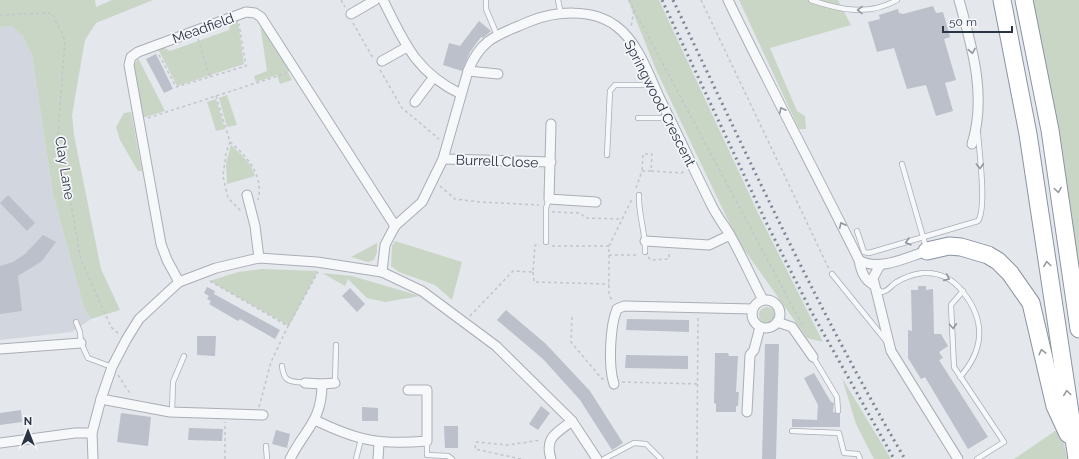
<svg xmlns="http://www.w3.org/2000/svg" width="1079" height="459" font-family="Raleway,sans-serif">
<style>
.built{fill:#d2d6de}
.green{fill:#c9d6c5}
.building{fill:#bbc0ca}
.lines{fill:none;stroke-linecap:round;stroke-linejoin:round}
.service-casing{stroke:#a9aeb7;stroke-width:6}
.minor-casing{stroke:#a9aeb7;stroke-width:11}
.motorway-casing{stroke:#8b94a3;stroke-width:19}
.path{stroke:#c2c5cb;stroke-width:1.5;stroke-dasharray:3 3;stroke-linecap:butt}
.service{stroke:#f7f8fa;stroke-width:4.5}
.minor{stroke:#f7f8fa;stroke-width:9}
.motorway{stroke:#fff;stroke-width:17}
.rail{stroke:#7d8696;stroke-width:3;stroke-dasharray:2 4;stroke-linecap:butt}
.oneway{stroke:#9196a0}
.oneway2{stroke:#959aa2}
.labels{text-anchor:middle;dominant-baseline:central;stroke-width:3.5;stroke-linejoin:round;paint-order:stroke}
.street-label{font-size:14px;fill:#2b3445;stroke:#f4f6f9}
</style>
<rect width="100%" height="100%" fill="#e4e7ec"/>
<!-- built -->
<path class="built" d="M12,26L23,36L32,55L53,194L84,308L91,319L72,332L0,340V27Z"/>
<!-- green -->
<g class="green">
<path d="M0,0H95L96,7L112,0H153L96,23L85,40L72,115L74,135L101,269L120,310L91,319L84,308L53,194L32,55L23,36L12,26L0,27Z"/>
<path d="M628,0H659L758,213L823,342L807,338L738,241L657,72Z"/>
<path d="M739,0H838L851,25L770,48L797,111L805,116L806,129H799Z"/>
<path d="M1025,0H1079V317Z"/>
<path d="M238,21L244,64L177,86L158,49L163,47L170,51L229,30L231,23Z"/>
<path d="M260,24L290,71L288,72L292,80L280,84L277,75L256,82L254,76L267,71Z"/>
<path d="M138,58L165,111L142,118L133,68Z"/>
<path d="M227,95L237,125L227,127L219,98Z"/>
<path d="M216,99L225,129L216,131L207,102Z"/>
<path d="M131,112L142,171H138L120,140L116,127L124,113Z"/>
<path d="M231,145C241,154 251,162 255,176L227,184L226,163Z"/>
<path d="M395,241L462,262L452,300L435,285L399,272L391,266L392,246Z"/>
<path d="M377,243V252L374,260L368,262L351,257Z"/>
<path d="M262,269L318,271L289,326L210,281L238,272Z"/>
<path d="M322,273L352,276L420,296L385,302L367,298L348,279L345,286Z"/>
<circle cx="767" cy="315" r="8"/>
<path d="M842,378L891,459H874L856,424Z"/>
<path d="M1061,427L1067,459H1014Z"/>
</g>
<!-- building -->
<g class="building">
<path d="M933,6L936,13L943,12L950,37L944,39L956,80L945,83L953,111L936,116L926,85L907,89L894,48L877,52L868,22L880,19L879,15L898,9L899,13L903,14Z"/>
<path d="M479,21L491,31L483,38L481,37L470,52L462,71L443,65L449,43L460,46Z"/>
<path d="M156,54L173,89L164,93L146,59Z"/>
<path d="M8,195L35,223L27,231L0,203Z"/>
<path d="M43,235L56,242L42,261L18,276L22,311L0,314V266L13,262L25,254Z"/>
<path d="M918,286H926V290L933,289L934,334H941L948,346L939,352L943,358L939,360L988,437L968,449L925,377L921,379L908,358V330L912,331L911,290H918Z"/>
<path d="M207,287L215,291L214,294L280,330L275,339L240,319L238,321L209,304L211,301L207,299L209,296L204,293Z"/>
<path d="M350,288L365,304L357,312L342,296Z"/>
<path d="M506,310L546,344L590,391L623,443L612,450L580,400L543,359L497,320Z"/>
<path d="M627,319L689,320V332L626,330Z"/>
<path d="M197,336H216L215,356L197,355Z"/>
<path d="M765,344H779L776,459H762Z"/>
<path d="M715,353H728L729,356H738L736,392H739L738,406H736V412H716V404L714,403Z"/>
<path d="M626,355L688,356V369L625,368Z"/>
<path d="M814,373L831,402L834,403L833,412L840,414V427H792V419L817,420L818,405L804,378Z"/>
<path d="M541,406L550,413L538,430L529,424Z"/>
<path d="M362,407L378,408V421H362Z"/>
<path d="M21,410L22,422L0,425V413Z"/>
<path d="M121,413L151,417L148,446L117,442Z"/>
<path d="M444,426H458V448H445Z"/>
<path d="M189,428L223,429L222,441L188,440Z"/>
<path d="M276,430L290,434L287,448L272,444Z"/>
</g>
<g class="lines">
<!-- service casing -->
<g class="service-casing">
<g id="service">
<path d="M486,0V9L497,35"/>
<path d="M558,0L561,14"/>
<path d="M811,0C840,10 869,16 897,0"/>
<path d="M638,118H669"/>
<path d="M607,155L610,91L615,85H654"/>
<path d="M902,164L926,247"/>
<path d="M639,195C638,214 646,233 645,252"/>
<path d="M857,231L864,252L869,253L978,221C987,208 979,151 978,133"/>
<path d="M546,242V208L549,199"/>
<path d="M832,274L887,342"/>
<path d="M876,288L882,292C888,291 890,287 895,283C903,278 914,274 923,273C940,272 954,280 963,292C986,321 984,350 960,377"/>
<path d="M963,291L951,305L954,367L1004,442L977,459"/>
<path d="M76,322L80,332L81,343L88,358L112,367"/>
<path d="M813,357L837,397L838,411"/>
<path d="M282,366C284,383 290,381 305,383"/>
<path d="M335,383L336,345"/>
<path d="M172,412L173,382L184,356"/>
<path d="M792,431L839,433L844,453L858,454L860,459"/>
<path d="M427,441V455L448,456L452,459"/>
<path d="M266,446L267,459"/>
<path d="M356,459L361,439"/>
<path d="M604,459L634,443L646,444L661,459"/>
</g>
</g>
<!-- minor casing -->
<g class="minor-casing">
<g id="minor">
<path d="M383,0C404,42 416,73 461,94"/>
<path d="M728,0C770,87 816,173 859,260C861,271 864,280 874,285"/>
<path d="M959,0C972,47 987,96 972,144"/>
<path d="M351,14L375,0"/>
<path d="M382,61L407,47"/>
<path d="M468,71L498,74"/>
<path d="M415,102L433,78"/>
<path d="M551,124L549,199L596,202"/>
<path d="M443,159L551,162"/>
<path d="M247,195L255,226L259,258"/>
<path d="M645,241L709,245L730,235"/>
<path d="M859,260C879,272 907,257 927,251"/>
<path d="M880,265L873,278L891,351L958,459"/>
<path d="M382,272L385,245L395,226L422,202L443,159L468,71C481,38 498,35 528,22C555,11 592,8 616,26C639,43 649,76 661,101C678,135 694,170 711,204C716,215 724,225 730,235C742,256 752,279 763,300"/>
<path d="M179,282L167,260L161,244L129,65L131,57L138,52L246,12L255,13L261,17L395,226"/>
<circle cx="766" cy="314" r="14"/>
<path d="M777,322L792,327L813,357"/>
<path d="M0,349L81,343"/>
<path d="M322,384L335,383"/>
<path d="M614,384C608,366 610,326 617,309L624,306L753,309"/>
<path d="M101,399L170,412L263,415"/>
<path d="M747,412L750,355L754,350L760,327"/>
<path d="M315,420C358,441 379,445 427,441V390H408"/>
<path d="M0,443L75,433H92"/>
<path d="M93,459L92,433L101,399L112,367L126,340L139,319L179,282L216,268L259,258L317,262L382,272L422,291L496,346L572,421L597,459"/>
<path d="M290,459C305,429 322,421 322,384L305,383"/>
<path d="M378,459L379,443"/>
<path d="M551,459C544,437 557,433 572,421"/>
</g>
</g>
<!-- motorway casing -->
<g class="motorway-casing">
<g id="motorway">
<path d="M1002,0L1028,134L1077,459"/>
<path d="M1024,0L1050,130L1079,329"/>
<path d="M927,251L949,246L961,247L988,255L998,261L1010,273L1031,303L1055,406L1068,434"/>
</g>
</g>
<!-- path -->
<g class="path">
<path d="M341,0L345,7"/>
<path d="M629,0L634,10L631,27"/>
<path d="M701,0L829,269"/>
<path d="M634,10L804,328"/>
<path d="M0,15L52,13L65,40L58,133L81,260L111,327L120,335"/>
<path d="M353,23L373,58"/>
<path d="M198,39L210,77"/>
<path d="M159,55L176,87L246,66L239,24"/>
<path d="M380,70L402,108L439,139"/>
<path d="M216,96L230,142L226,153L223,176L228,198L241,211"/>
<path d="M148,118L287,73"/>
<path d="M230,142C248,157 264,176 258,200"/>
<path d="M651,171L681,173L685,171"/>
<path d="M440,186L455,199L480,202L539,205"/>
<path d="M636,188L642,171H651L652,154H643L642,171"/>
<path d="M552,212L580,213L586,218L623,219"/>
<path d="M552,246H609V295L613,302"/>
<path d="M609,246L632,199"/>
<path d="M609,255H639"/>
<path d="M648,257L651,260L669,259V251"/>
<path d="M533,272L534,282L609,284"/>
<path d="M210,281L288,326L318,272"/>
<path d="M470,316L513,271L533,272L535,245L540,246"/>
<path d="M572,317L571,342L602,379L604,378"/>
<path d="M118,375L131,395"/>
<path d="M622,382L699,384"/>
<path d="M259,407L271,362L288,326"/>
<path d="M225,459V422"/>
<path d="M521,459L475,449L476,442L508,445L541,440"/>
<path d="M697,459L698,317"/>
</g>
<!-- service -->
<use href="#service" class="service"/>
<!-- minor -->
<use href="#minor" class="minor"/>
<!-- motorway -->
<use href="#motorway" class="motorway"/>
<!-- rail -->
<g class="rail">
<path d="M662,0L767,224L811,311L894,459"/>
<path d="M673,0C747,155 818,311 905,459"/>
</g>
</g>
<!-- one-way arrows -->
<defs><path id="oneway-chevron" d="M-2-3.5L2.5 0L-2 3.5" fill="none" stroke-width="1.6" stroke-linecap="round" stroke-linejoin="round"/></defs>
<g class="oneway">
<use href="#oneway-chevron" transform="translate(860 10) rotate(-179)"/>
<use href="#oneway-chevron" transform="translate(972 51) rotate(79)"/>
<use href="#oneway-chevron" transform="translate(782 110) rotate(-116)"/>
<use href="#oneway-chevron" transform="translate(980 166) rotate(87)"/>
<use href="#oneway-chevron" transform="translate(842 225) rotate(-115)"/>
<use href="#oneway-chevron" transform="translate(908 242) rotate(164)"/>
<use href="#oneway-chevron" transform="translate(947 278) rotate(24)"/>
<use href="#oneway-chevron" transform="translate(953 326) rotate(86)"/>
</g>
<g class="oneway2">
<use href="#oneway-chevron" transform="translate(1058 190) rotate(82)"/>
<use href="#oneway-chevron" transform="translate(1047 264) rotate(-98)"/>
<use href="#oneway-chevron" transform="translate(1042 352) rotate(-104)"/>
<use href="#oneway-chevron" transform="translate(1067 393) rotate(-98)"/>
</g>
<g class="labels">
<!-- street labels -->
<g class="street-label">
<text transform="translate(203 28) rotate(-20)">Meadfield</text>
<text transform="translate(660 103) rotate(63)">Springwood Crescent</text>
<text transform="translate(497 161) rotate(2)">Burrell Close</text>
<text transform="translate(65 168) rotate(81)">Clay Lane</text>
</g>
</g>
<!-- north arrow -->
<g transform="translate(28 431)" stroke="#f4f6f9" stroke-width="3" paint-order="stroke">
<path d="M0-3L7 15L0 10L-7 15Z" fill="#2b3445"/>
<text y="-6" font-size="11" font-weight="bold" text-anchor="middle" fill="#2b3445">N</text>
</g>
<!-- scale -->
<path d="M943 26v6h69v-6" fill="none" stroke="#2b3445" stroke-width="2"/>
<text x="949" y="26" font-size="12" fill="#2b3445" stroke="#f4f6f9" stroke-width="3" paint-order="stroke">50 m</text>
</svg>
